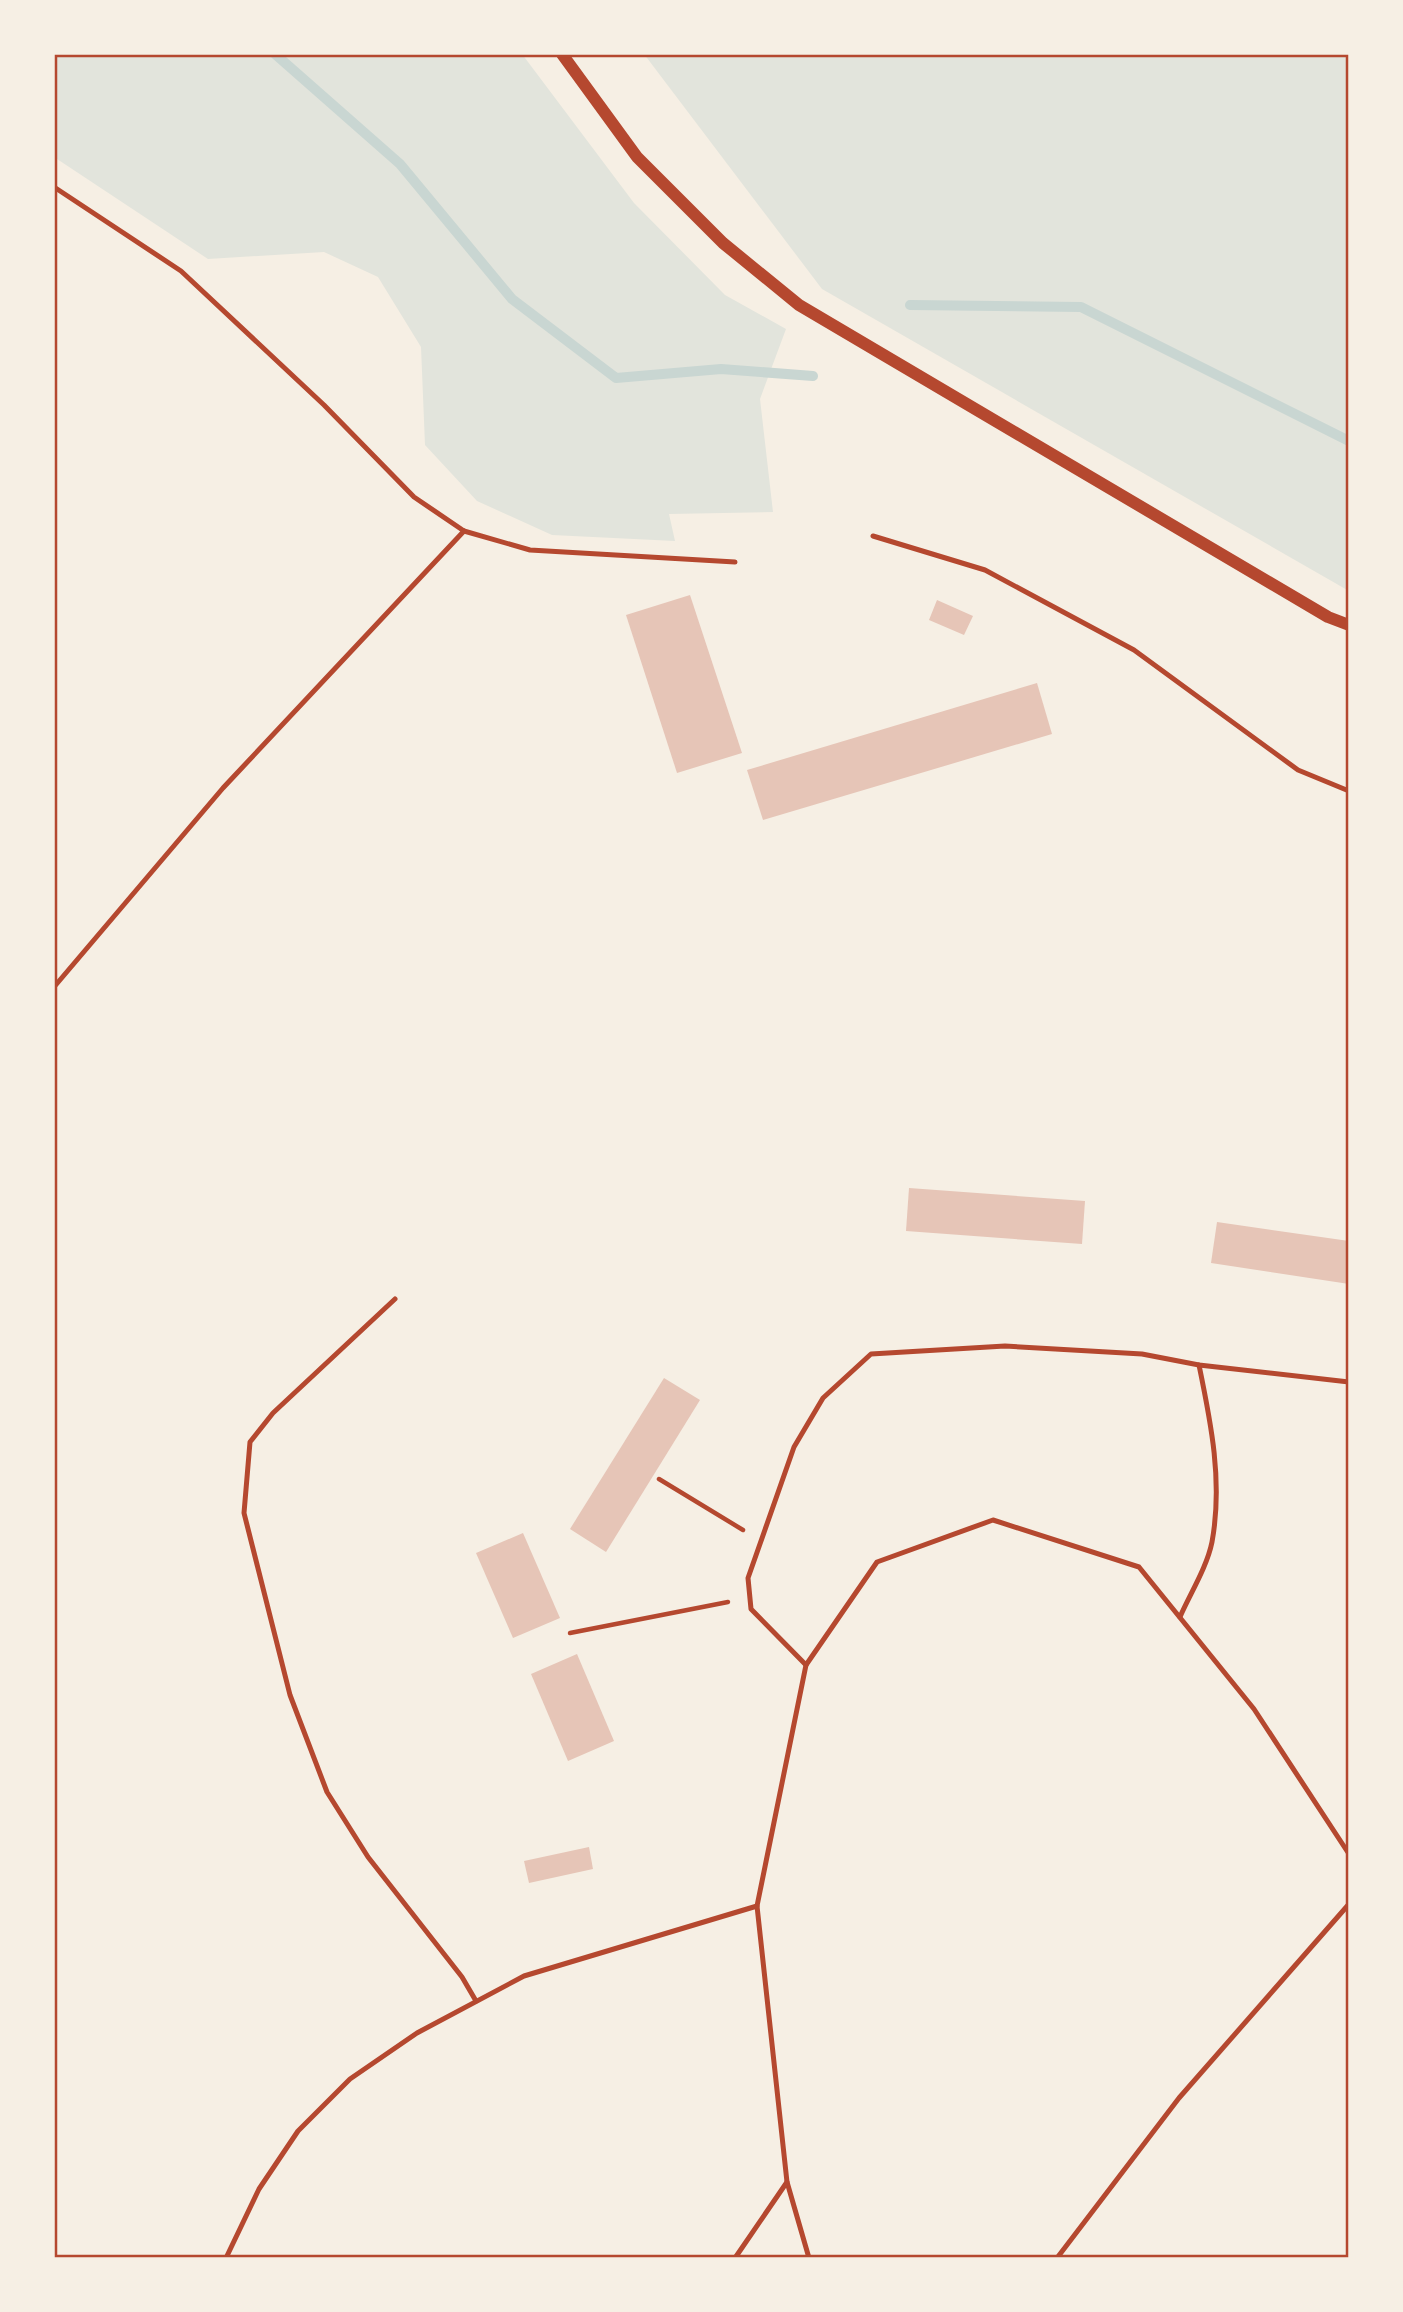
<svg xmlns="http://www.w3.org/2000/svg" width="1403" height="2312" font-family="Rubik,sans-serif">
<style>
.green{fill:#e2e4dc}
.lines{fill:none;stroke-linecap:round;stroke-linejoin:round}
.stream{stroke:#c9d6d2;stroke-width:10}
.building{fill:#e6c5b7}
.path{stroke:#b5482f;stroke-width:4.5}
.service{stroke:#b5482f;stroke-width:5}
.tertiary{stroke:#b5482f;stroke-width:12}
.neatline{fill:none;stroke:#b5482f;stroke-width:2.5}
</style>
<rect width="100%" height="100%" fill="#f6efe4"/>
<!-- green -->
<g class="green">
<path d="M54,54H522L634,203L725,295L786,329L760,399L773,512L669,514L675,541L552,535L477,501L425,445L421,347L378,277L324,252L208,259L54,157Z"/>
<path d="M644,54H1349V591L822,289Z"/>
</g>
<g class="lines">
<!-- stream -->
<g class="stream">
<path d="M275,54L400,164L512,299L616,378L721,369L813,376"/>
<path d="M910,305L1081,307L1349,441"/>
</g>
</g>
<!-- building -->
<g class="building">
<path d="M690,595L742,753L677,773L626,615Z"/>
<path d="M937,600L973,616L964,635L929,620Z"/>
<path d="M1037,683L1052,734L763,820L747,770Z"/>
<path d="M909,1188L1085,1201L1082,1244L906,1231Z"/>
<path d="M1217,1222L1349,1241V1284L1211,1263Z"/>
<path d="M664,1378L700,1400L606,1552L570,1529Z"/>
<path d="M523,1533L560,1618L513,1638L476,1553Z"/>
<path d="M577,1654L614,1741L568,1761L531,1674Z"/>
<path d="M589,1847L593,1869L529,1883L524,1861Z"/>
</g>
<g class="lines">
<!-- path -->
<g class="path">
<path d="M659,1479L743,1530"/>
<path d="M570,1633L728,1602"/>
</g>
<!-- service -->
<g class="service">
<path d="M54,187L181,271L324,405L414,497L464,531L530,550L735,562"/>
<path d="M873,536L985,570L1134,650L1298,770L1349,791"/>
<path d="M54,987L223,788L464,531"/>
<path d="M395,1299L273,1413L250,1442L244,1513L290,1695L327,1792L368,1857L462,1977L476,2001"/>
<path d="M1180,1617C1190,1594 1207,1567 1212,1542C1223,1482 1211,1423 1199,1365"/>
<path d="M806,1665L751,1609L748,1578L794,1447L823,1398L871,1354L1005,1346L1142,1354L1199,1365L1349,1382"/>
<path d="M787,2182L809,2258"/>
<path d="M226,2258L259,2189L298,2131L350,2079L417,2033L524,1976L757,1906"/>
<path d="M735,2258L787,2182L757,1906L806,1665L877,1562L993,1520L1139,1567L1254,1709L1349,1854"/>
<path d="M1057,2258L1179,2098L1349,1904"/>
</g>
<!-- tertiary -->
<path class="tertiary" d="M562,54L637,157L723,243L799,305L1328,617L1349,625"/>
</g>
<!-- border -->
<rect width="1403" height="2312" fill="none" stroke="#f6efe4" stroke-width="112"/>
<rect x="56" y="56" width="1291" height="2200" class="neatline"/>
</svg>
